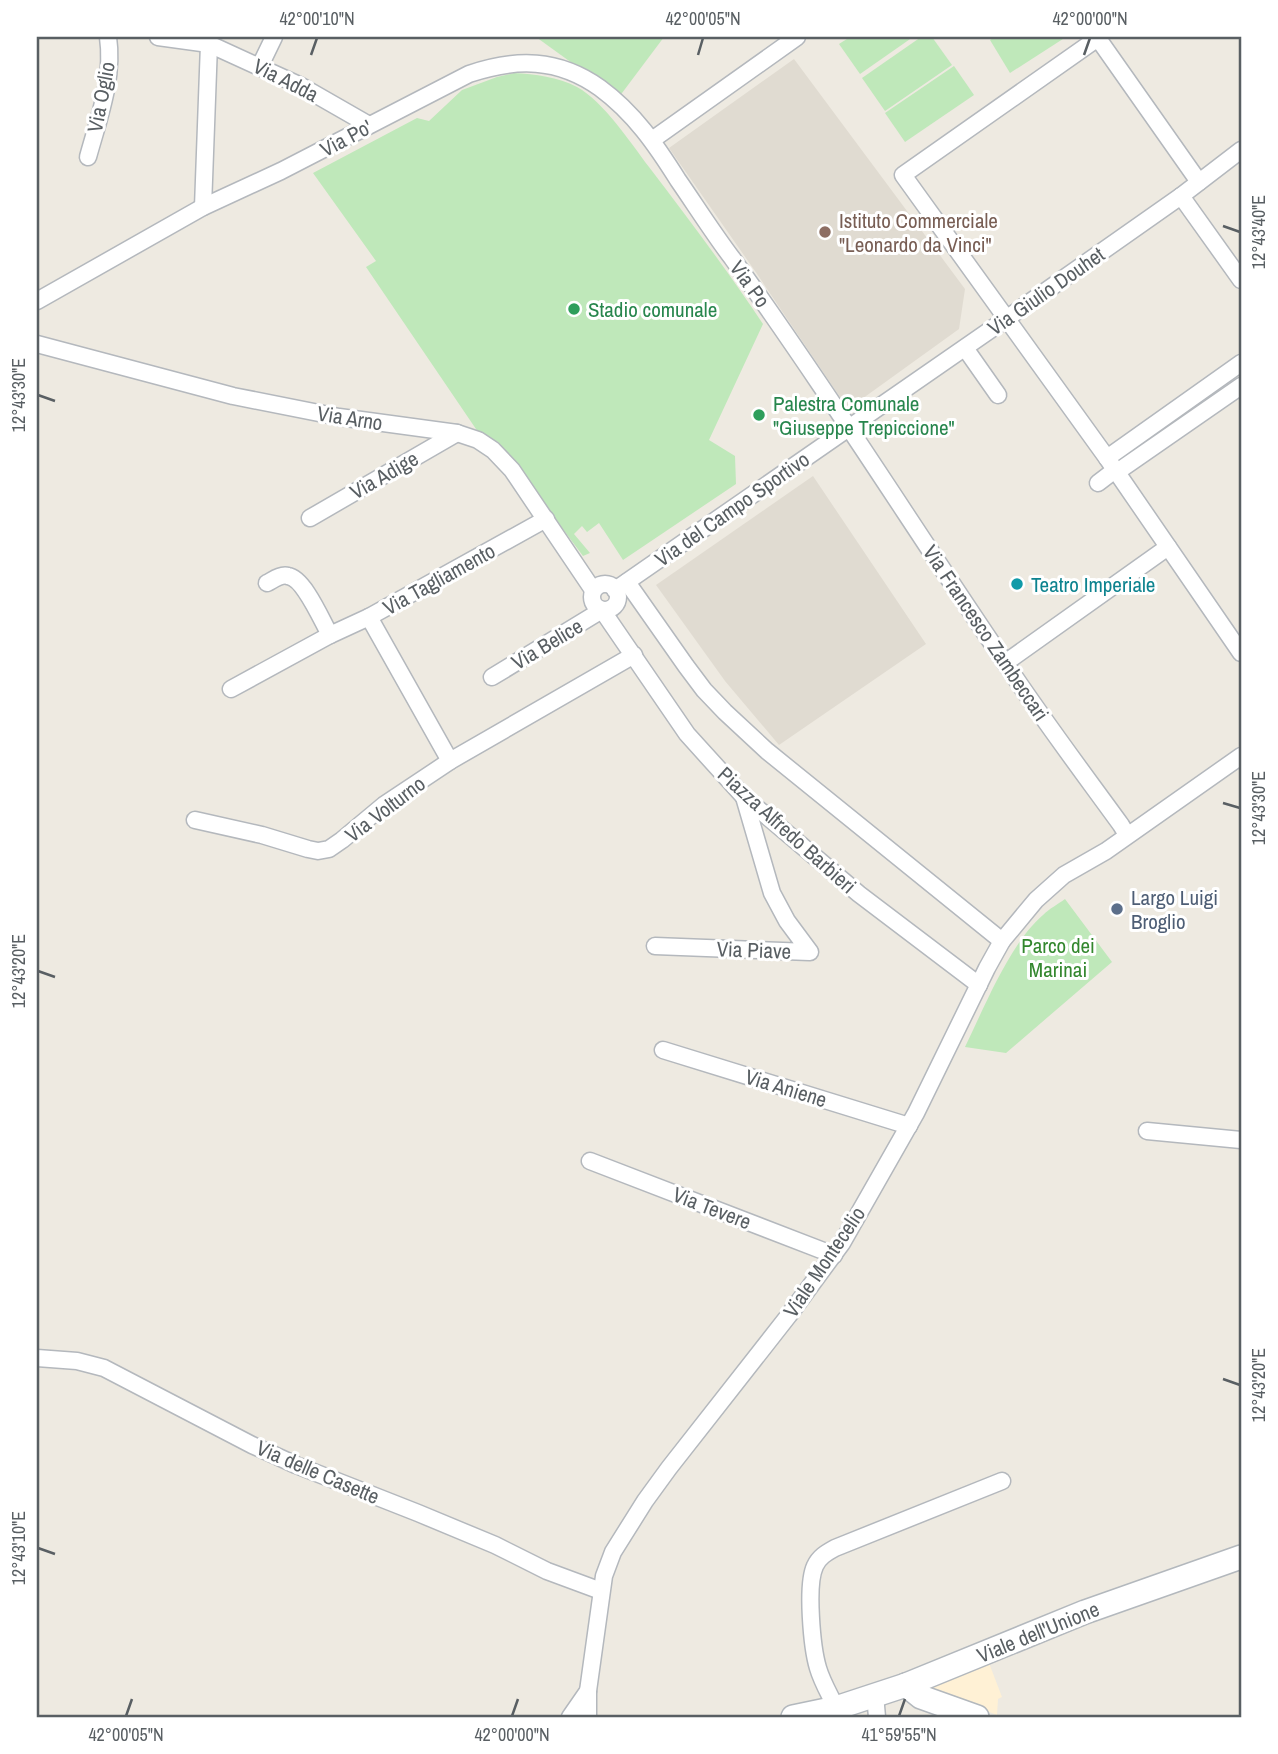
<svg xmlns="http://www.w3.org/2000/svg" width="1278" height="1754" font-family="'Archivo Narrow',sans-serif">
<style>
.commercial{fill:#fff1d5}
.education{fill:#e0dbd1}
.park{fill:#bfe8ba}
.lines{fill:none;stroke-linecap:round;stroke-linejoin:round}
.street-casing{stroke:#b4b8bd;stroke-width:19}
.secondary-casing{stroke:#b3b8bd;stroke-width:26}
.street{stroke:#fff;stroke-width:16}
.secondary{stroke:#fff;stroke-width:23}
.ticks{fill:none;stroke:#595f63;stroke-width:2.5}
.education-dot{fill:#8d6e63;stroke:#fff;stroke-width:2.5}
.leisure-dot{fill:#2e9e5b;stroke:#fff;stroke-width:2.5}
.culture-dot{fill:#0f9aa8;stroke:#fff;stroke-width:2.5}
.service-dot{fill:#5c6f8a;stroke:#fff;stroke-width:2.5}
.labels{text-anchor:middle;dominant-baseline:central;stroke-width:6;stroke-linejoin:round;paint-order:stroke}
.street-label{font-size:21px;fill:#595f63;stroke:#fff}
.education-label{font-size:21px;fill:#785e54;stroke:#fff;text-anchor:start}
.leisure-label{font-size:21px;fill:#27864d;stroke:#fff;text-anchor:start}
.culture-label{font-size:21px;fill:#0d838f;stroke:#fff;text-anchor:start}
.service-label{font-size:21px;fill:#4e5e75;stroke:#fff;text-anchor:start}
.park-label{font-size:21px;fill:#33872e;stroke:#fff}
.neatline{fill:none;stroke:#595f63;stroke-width:2.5}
.ticks-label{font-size:18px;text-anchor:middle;fill:#595f63}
</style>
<rect width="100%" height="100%" fill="#eeeae1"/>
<!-- commercial -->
<path class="commercial" d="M989,1663L1002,1697L998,1699L997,1715L934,1690L932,1685Z"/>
<!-- education -->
<g class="education">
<path d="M794,59L965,289L959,329L848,409L755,271L669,148Z"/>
<path d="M813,476L926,644L779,745L725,681L656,585Z"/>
</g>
<!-- park -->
<g class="park">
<path d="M536,37H664L619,97Z"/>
<path d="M850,37H913L860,74L839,44Z"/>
<path d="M921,37H932L952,65L885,111L862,78Z"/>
<path d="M995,37H1066L1010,73L990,40Z"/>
<path d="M954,66L974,95L905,142L885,113Z"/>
<path d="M514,73C535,74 558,77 577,87C604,102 630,142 649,167C688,218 727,270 763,324L709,440L735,456L736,484L623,560L599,523L587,532L582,526L574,534L590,553L583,556L498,442L478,432L366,267L376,261L313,173L417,118L429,121L462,90L497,77Z"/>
<path d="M1065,899L1112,962L1006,1053L965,1047C984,1008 1010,943 1043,915C1049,909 1058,904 1065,899Z"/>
</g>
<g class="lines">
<!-- street casing -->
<g class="street-casing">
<g id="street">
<path d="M158,37L209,44L301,86L369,125"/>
<path d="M1097,37L1199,182"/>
<path d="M1098,38L903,175L1107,458L1241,653"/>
<path d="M260,66L274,37"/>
<path d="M652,140L797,37"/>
<path d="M88,157C99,117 114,78 108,37"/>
<path d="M1181,196L1241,280"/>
<path d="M203,207L209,44"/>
<path d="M37,301L203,207L281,171L469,74C516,58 558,58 600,88C634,113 656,145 678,180C696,206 713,233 732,258C827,390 913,527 1004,661C1041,717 1081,770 1121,825L1127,835"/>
<path d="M37,344L233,396L339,417L457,433L478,440L493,450L512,470L593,590"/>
<path d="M965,348L998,395"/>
<path d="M1107,458L1241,363"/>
<path d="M1117,472L1241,386"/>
<path d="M1098,483L1115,470"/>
<path d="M310,518L457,433"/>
<path d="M627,582L686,666L704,690L725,712L767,751L1002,941"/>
<path d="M267,583C273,580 281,574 288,576C304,578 322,621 330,635"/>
<circle cx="605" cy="597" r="13"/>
<path d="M615,590L1006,319L1181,196L1241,150"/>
<path d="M369,617L450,761"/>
<path d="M1005,663L1168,547"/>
<path d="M492,677L602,610L687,734L744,797L859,894L979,985"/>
<path d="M231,689L330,635L369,617L546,519"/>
<path d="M195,820L262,835L308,849L318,851L329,849L342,840L384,805L450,761L634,655"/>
<path d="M655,946L810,952L787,921L772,893L744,797"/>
<path d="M663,1050L909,1126"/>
<path d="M1147,1131L1241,1140"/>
<path d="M590,1161L834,1255"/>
<path d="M37,1358L77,1361L104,1368L252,1445L296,1465L418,1513L495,1545L547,1571L601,1591"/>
<path d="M875,1695L877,1717"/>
<path d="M836,1708C830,1695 822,1682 818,1668C812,1648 806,1585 815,1566C819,1557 826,1553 835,1548L1002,1481"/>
<path d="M570,1717L588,1691L604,1576L613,1552L645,1501L669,1468L789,1315L842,1243L916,1113L987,968L1002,941L1036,900L1064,875L1106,851L1241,756"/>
<path d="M588,1717V1691"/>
</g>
</g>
<!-- secondary casing -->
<g class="secondary-casing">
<g id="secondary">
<path d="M906,1685L921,1697L977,1717"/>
<path d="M793,1717L836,1708L906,1685L1085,1612L1241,1557"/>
</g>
</g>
<!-- street -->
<use href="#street" class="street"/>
<!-- secondary -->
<use href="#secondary" class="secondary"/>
</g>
<!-- ticks -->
<path class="ticks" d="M311,55L317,38M698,55L703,38M1084,55L1090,38M1223,226L1240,232M38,395L55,401M1223,803L1240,808M38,971L55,977M1223,1379L1240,1385M38,1548L55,1554M126,1716L132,1699M512,1716L518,1699M899,1716L905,1699"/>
<!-- markers -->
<circle class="education-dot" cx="825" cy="232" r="7"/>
<g class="leisure-dot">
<circle cx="574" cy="309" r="7"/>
<circle cx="759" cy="415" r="7"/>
</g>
<circle class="culture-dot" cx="1017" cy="584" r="7"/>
<circle class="service-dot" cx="1117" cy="909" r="7"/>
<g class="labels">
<!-- street labels -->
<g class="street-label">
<text transform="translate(286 80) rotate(27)">Via Adda</text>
<text transform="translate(101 97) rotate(-79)">Via Oglio</text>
<text transform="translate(346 138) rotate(-28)">Via Po'</text>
<text transform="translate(750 284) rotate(54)">Via Po</text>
<text transform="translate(1046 291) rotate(-35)">Via Giulio Douhet</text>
<text transform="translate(350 418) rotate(9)">Via Arno</text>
<text transform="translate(384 475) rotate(-30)">Via Adige</text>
<text transform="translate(732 509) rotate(-35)">Via del Campo Sportivo</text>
<text transform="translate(439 579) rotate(-29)">Via Tagliamento</text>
<text transform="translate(986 633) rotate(56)">Via Francesco Zambeccari</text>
<text transform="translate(547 644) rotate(-31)">Via Belice</text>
<text transform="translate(385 809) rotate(-37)">Via Volturno</text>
<text transform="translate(787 830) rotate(42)">Piazza Alfredo Barbieri</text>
<text transform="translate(754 950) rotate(2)">Via Piave</text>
<text transform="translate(786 1088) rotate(17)">Via Aniene</text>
<text transform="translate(712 1208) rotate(21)">Via Tevere</text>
<text transform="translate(824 1262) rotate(-56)">Viale Montecelio</text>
<text transform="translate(318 1472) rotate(23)">Via delle Casette</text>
<text transform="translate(1038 1632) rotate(-22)">Viale dell'Unione</text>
</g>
<!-- education labels -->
<g class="education-label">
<text x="839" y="220">Istituto Commerciale<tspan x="839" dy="24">"Leonardo da Vinci"</tspan></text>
</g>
<!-- leisure labels -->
<g class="leisure-label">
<text x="588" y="309">Stadio comunale</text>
<text x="773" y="403">Palestra Comunale<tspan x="773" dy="24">"Giuseppe Trepiccione"</tspan></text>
</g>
<!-- culture labels -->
<g class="culture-label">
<text x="1031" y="584">Teatro Imperiale</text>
</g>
<!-- service labels -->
<g class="service-label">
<text x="1131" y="897">Largo Luigi<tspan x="1131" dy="24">Broglio</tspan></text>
</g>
<!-- park labels -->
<g class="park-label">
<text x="1058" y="945">Parco dei<tspan x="1058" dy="24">Marinai</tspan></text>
</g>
</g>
<!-- border -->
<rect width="1278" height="1754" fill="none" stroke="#ffffff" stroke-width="77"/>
<rect x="38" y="38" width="1202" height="1678" class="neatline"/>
<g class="ticks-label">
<text x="317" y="25">42°00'10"N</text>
<text x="703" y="25">42°00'05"N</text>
<text x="1090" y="25">42°00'00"N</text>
<text transform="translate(1259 232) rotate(-90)" y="6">12°43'40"E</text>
<text transform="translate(19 395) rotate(-90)" y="6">12°43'30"E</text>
<text transform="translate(1259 808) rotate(-90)" y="6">12°43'30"E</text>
<text transform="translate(19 971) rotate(-90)" y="6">12°43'20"E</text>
<text transform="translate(1259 1385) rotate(-90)" y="6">12°43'20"E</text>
<text transform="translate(19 1548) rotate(-90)" y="6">12°43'10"E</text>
<text x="126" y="1741">42°00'05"N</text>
<text x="512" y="1741">42°00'00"N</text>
<text x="899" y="1741">41°59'55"N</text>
</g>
</svg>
